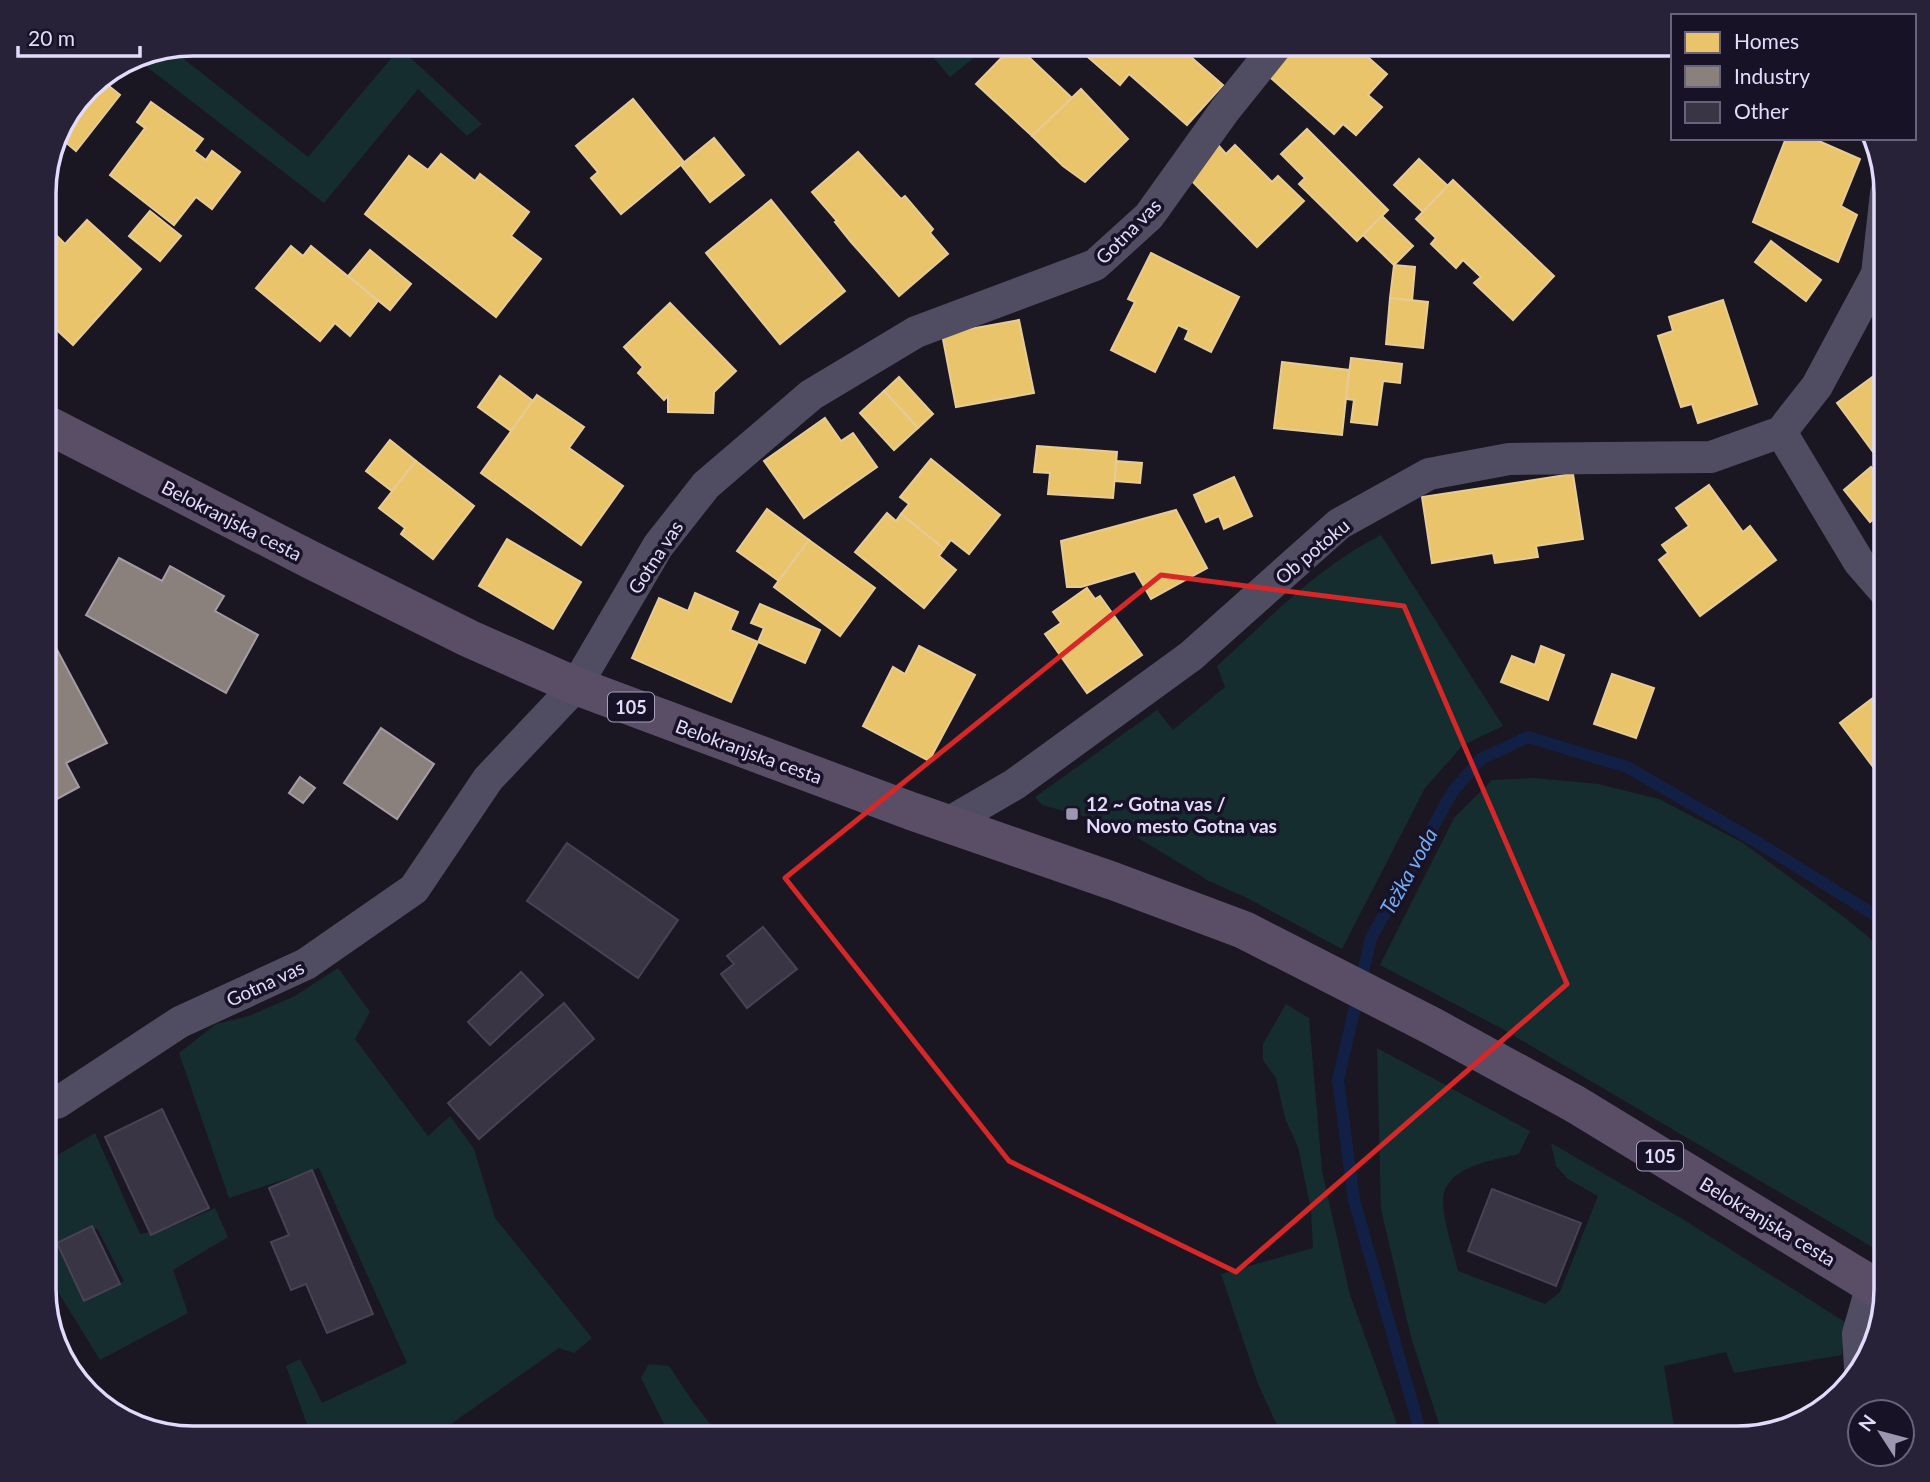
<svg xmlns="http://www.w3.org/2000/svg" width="1930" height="1482" font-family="Lato,sans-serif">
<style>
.green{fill:#162d2f;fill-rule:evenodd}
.homes{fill:#e9c46a;stroke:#e7cb96;stroke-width:2}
.industry{fill:#8a817c;stroke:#a49ca2;stroke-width:2}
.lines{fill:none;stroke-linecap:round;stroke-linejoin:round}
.stream{stroke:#122045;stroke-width:12}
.building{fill:#393544;stroke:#474255;stroke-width:2}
.street{stroke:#504d63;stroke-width:32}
.primary{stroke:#594e66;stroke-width:38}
.marked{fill:none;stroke:#d62828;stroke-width:5;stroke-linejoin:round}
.poi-dot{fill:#9c96b0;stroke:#181227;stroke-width:2.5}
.labels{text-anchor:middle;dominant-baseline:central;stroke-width:7;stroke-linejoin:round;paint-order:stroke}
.shield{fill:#181227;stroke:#a59fbc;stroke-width:2}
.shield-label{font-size:18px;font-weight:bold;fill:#e2dbfc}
.street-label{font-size:19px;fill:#e2dbfc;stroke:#181227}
.poi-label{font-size:19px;font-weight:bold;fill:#e2dbfc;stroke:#181227;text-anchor:start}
.water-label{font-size:21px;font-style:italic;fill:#71acf4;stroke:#181227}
.rim{fill:none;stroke:#e2dbfc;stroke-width:3.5}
</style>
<rect width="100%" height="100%" fill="#1a1722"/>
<!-- green -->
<g class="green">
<path d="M922,44H991L950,77Z"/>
<path d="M170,48L308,157L400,48L482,124L467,136L418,89L324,203L134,57Z"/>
<path d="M1381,535L1503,726L1463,745L1425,788L1342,949L1247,898L1209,881L1117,825L1042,805L1035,797L1157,710L1173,730L1225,687L1217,666C1270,618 1316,568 1381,535Z"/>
<path d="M1535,778L1598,784L1659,799L1743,843L1848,920L1886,952V1255L1499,1027L1380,965L1454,818L1492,780Z"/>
<path d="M338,968L370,1012L355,1039L428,1136L450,1116L474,1149L495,1218L592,1338L574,1353L559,1348L441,1431L425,1438H312L286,1366L300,1359L322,1403L407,1363L319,1168L229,1198L179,1053L216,1024L249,1016L295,996Z"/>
<path d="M1286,1004L1309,1018L1322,1171L1350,1295L1402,1438H1283L1258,1384L1221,1274L1313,1248L1311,1210L1298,1147L1285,1118L1276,1078L1263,1060V1044Z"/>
<path d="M1377,1048L1530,1131L1519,1154C1493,1160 1442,1167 1443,1202C1443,1221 1454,1252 1458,1271L1545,1304L1560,1292L1598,1196L1568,1179L1556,1166L1551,1143L1684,1220L1845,1322L1842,1355L1734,1373L1726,1352L1664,1366L1676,1438H1454L1439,1424L1411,1337L1381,1209Z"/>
<path d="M95,1133L140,1234L171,1227L215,1208L228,1237L173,1270L188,1313L100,1360L44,1269V1163ZM97,1228L124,1281L85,1301L58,1243Z"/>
<path d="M649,1364L669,1366L693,1402L721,1438H671L641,1378Z"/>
</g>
<!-- homes -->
<g class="homes">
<path d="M1015,44L1072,98L1032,136L976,84Z"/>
<path d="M1073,44H1176L1223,85L1187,125L1129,74L1120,85Z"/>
<path d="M1287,44H1314L1318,47L1321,44H1353L1387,74L1368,95L1382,107L1356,135L1343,124L1334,134L1263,71Z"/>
<path d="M99,78L120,95L76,151L57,135L59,127Z"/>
<path d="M1081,89L1128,139L1085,182L1063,166L1032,136Z"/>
<path d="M633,99L684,162L621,214L591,178L598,172L576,146Z"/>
<path d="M151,102L203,139L194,151L206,160L212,151L240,172L212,209L196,197L174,225L110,175L145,128L137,122Z"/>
<path d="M1307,129L1388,210L1357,241L1299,184L1305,178L1281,154Z"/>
<path d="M714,138L744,175L710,202L681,165Z"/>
<path d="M1786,138H1812L1860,159L1841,206L1857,215L1838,262L1753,222Z"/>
<path d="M1235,145L1272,182L1278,176L1304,201L1257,247L1188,177L1219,146L1226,154Z"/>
<path d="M858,152L901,199L905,196L933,229L930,233L948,254L899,296L851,242L835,222L837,221L812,192Z"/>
<path d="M441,154L475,181L480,174L529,212L511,236L541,259L496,317L365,214L409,156L428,170Z"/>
<path d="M1419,159L1448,186L1423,212L1394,185Z"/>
<path d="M1453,180L1554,276L1513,320L1474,283L1481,277L1463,260L1456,268L1431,244L1436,238L1416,219Z"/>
<path d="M771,200L845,291L780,344L706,253Z"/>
<path d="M150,211L181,236L160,261L129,236Z"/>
<path d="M1382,216L1413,246L1394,265L1363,235Z"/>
<path d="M87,220L141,269L73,345L44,318V246L55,234L65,244Z"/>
<path d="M1771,241L1821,280L1806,301L1755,262Z"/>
<path d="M291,246L303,256L311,246L378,301L350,336L335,323L320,341L256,288Z"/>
<path d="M370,250L411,284L390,310L348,276Z"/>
<path d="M1151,253L1239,297L1211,352L1185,339L1189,330L1178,325L1155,372L1111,350L1135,302L1128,299Z"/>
<path d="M1394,265L1415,267L1412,301L1390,298Z"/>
<path d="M1390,298L1428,302L1423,348L1386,344Z"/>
<path d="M1723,300L1757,404L1698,423L1692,404L1681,407L1658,336L1673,331L1669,317Z"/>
<path d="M670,303L736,371L714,392L713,413L668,412V396L664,400L638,373L643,367L624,347Z"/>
<path d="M1019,320L1034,393L956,407L942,334Z"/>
<path d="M1351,358L1402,364L1400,383L1383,381L1377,425L1351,422L1354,400L1346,399Z"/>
<path d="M1282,362L1349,370L1342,435L1274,428Z"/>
<path d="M1886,367V461L1882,464L1837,403Z"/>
<path d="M500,376L533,401L511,431L478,407Z"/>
<path d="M899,377L933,414L918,428L884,391Z"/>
<path d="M884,391L918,428L894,450L860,413Z"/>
<path d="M537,395L584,427L569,448L623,486L581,545L481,473Z"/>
<path d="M825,418L841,441L853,433L877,467L804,518L764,461Z"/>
<path d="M390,440L416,461L392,491L366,471Z"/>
<path d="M1037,446L1117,452L1113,498L1048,494L1050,473L1034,472Z"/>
<path d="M931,459L1000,515L969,554L951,540L944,549L901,514L909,504L900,497Z"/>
<path d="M416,461L474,506L433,559L401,534L405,528L379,508Z"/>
<path d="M1116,461L1142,463L1140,483L1115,481Z"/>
<path d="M1871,467L1886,485V509L1870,522L1844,490Z"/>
<path d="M1573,474L1583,539L1536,546L1538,557L1495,563L1493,553L1432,563L1422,497Z"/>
<path d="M1234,477L1252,516L1224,529L1219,516L1206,522L1194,495Z"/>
<path d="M1709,485L1743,532L1750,526L1776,560L1700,616L1659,560L1668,553L1662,545L1689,526L1676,508Z"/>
<path d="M767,509L809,540L779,581L737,551Z"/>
<path d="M1176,510L1207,568L1151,599L1135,571L1081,587H1067L1061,541Z"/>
<path d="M887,513L896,521L901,514L944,549L939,556L956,570L924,608L855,552Z"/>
<path d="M507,539L581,582L553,629L479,586Z"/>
<path d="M809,540L875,588L840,636L774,587Z"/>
<path d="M1087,588L1095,599L1100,596L1142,655L1087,693L1045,634L1061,623L1053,612Z"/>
<path d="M695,593L738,612L730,630L758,642L731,702L632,658L659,598L688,611Z"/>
<path d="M760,604L820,630L805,663L758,642L764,628L751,623Z"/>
<path d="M919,646L975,675L929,761L863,726L893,667L905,674Z"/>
<path d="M1541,646L1564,655L1548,700L1501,682L1512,656L1535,665Z"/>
<path d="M1612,674L1654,688L1636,738L1594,724Z"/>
<path d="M1886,688V784L1840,723Z"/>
</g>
<!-- industry -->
<g class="industry">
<path d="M119,558L162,581L170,566L224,596L215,611L258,635L226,693L86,615Z"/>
<path d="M55,646L107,743L66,763L79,787L44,806V652Z"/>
<path d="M381,728L434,764L397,819L344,783Z"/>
<path d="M300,777L315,788L303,803L289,793Z"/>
</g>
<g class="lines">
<!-- stream -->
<path class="stream" d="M1424,1438L1421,1434L1354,1200L1338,1080L1371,938L1453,791L1481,759L1528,737L1627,767L1757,842L1886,922"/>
</g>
<!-- building -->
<g class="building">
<path d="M567,843L678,920L638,978L527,901Z"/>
<path d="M763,927L797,969L747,1008L721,974L734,964L727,956Z"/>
<path d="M521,972L543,995L490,1045L468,1022Z"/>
<path d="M564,1003L594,1039L479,1139L448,1103Z"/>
<path d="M162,1109L209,1208L151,1235L105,1137Z"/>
<path d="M312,1170L373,1314L327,1333L306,1284L291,1290L271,1242L289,1235L269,1188Z"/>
<path d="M1492,1189L1581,1223L1556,1286L1468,1251Z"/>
<path d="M92,1226L120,1284L84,1301L57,1243Z"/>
</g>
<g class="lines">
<!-- street -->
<g class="street">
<path d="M1877,274L1886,193"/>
<path d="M1781,432L1859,562L1886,593"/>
<path d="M948,823L1015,784L1191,656L1339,524L1429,474L1509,459L1711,457L1781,432L1817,386L1877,274L1886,268"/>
<path d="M57,1103L180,1022L306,964L414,889L488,779L576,686L658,546L706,485L811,395L916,332L1095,265L1149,216L1225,110L1278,44"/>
<path d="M1860,1367L1858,1334L1872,1285"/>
</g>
<!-- primary -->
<path class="primary" d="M44,423L311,560L470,639L576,686L911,811L1113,881L1244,930L1432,1026L1575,1104L1885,1293"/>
</g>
<!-- marked area -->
<path class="marked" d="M1161,575L1404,606L1567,984L1236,1272L1009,1161L785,878Z"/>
<!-- markers -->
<rect class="poi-dot" x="1065" y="807" width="14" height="14" rx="3.5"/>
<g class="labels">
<!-- shield labels -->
<g class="shield">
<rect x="608" y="692.5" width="46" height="29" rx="5"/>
<rect x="1637" y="1141.5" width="46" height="29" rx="5"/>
</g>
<g class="shield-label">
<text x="631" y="707">105</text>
<text x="1660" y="1156">105</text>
</g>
<!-- street labels -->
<g class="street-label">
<text transform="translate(1128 231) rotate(-45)">Gotna vas</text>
<text transform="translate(232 520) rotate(27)">Belokranjska cesta</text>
<text transform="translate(1312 551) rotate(-40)">Ob potoku</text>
<text transform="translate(655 557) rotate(-57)">Gotna vas</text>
<text transform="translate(749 751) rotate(20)">Belokranjska cesta</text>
<text transform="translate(265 983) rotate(-25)">Gotna vas</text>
<text transform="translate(1768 1221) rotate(31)">Belokranjska cesta</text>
</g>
<!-- poi labels -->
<g class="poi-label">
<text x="1086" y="803">12 ~ Gotna vas /<tspan x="1086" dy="22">Novo mesto Gotna vas</tspan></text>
</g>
<!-- water labels -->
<g class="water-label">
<text transform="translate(1408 871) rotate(-61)">Težka voda</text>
</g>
</g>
<!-- crop -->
<path d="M0 0H1930V1482H0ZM193 56H1737A137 137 0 0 1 1874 193V1289A137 137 0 0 1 1737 1426H193A137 137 0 0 1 56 1289V193A137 137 0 0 1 193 56Z" fill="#282238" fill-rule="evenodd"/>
<path class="rim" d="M193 56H1737A137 137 0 0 1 1874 193V1289A137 137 0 0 1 1737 1426H193A137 137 0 0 1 56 1289V193A137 137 0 0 1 193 56Z"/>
<!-- legend -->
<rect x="1671" y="14" width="245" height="126" fill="#181227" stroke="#69627c" stroke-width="2"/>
<rect x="1685" y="32" width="35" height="21" fill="#e9c46a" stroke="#69627c" stroke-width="2"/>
<text x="1734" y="49" font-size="21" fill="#e2dbfc">Homes</text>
<rect x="1685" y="66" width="35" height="21" fill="#8a817c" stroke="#69627c" stroke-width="2"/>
<text x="1734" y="84" font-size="21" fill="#e2dbfc">Industry</text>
<rect x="1685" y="102" width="35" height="21" fill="#393544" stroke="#69627c" stroke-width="2"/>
<text x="1734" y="119" font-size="21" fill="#e2dbfc">Other</text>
<!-- north arrow -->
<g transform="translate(1881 1433) rotate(306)"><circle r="33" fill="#181227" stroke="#69627c" stroke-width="2"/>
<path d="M0-5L12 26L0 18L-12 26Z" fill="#9c96b0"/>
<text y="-10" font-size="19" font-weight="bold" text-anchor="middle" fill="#e2dbfc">N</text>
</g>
<!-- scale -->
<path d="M18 46v10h122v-10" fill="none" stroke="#e2dbfc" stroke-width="3.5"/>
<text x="28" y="46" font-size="21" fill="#e2dbfc" stroke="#181227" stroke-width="5" paint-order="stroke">20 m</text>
</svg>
